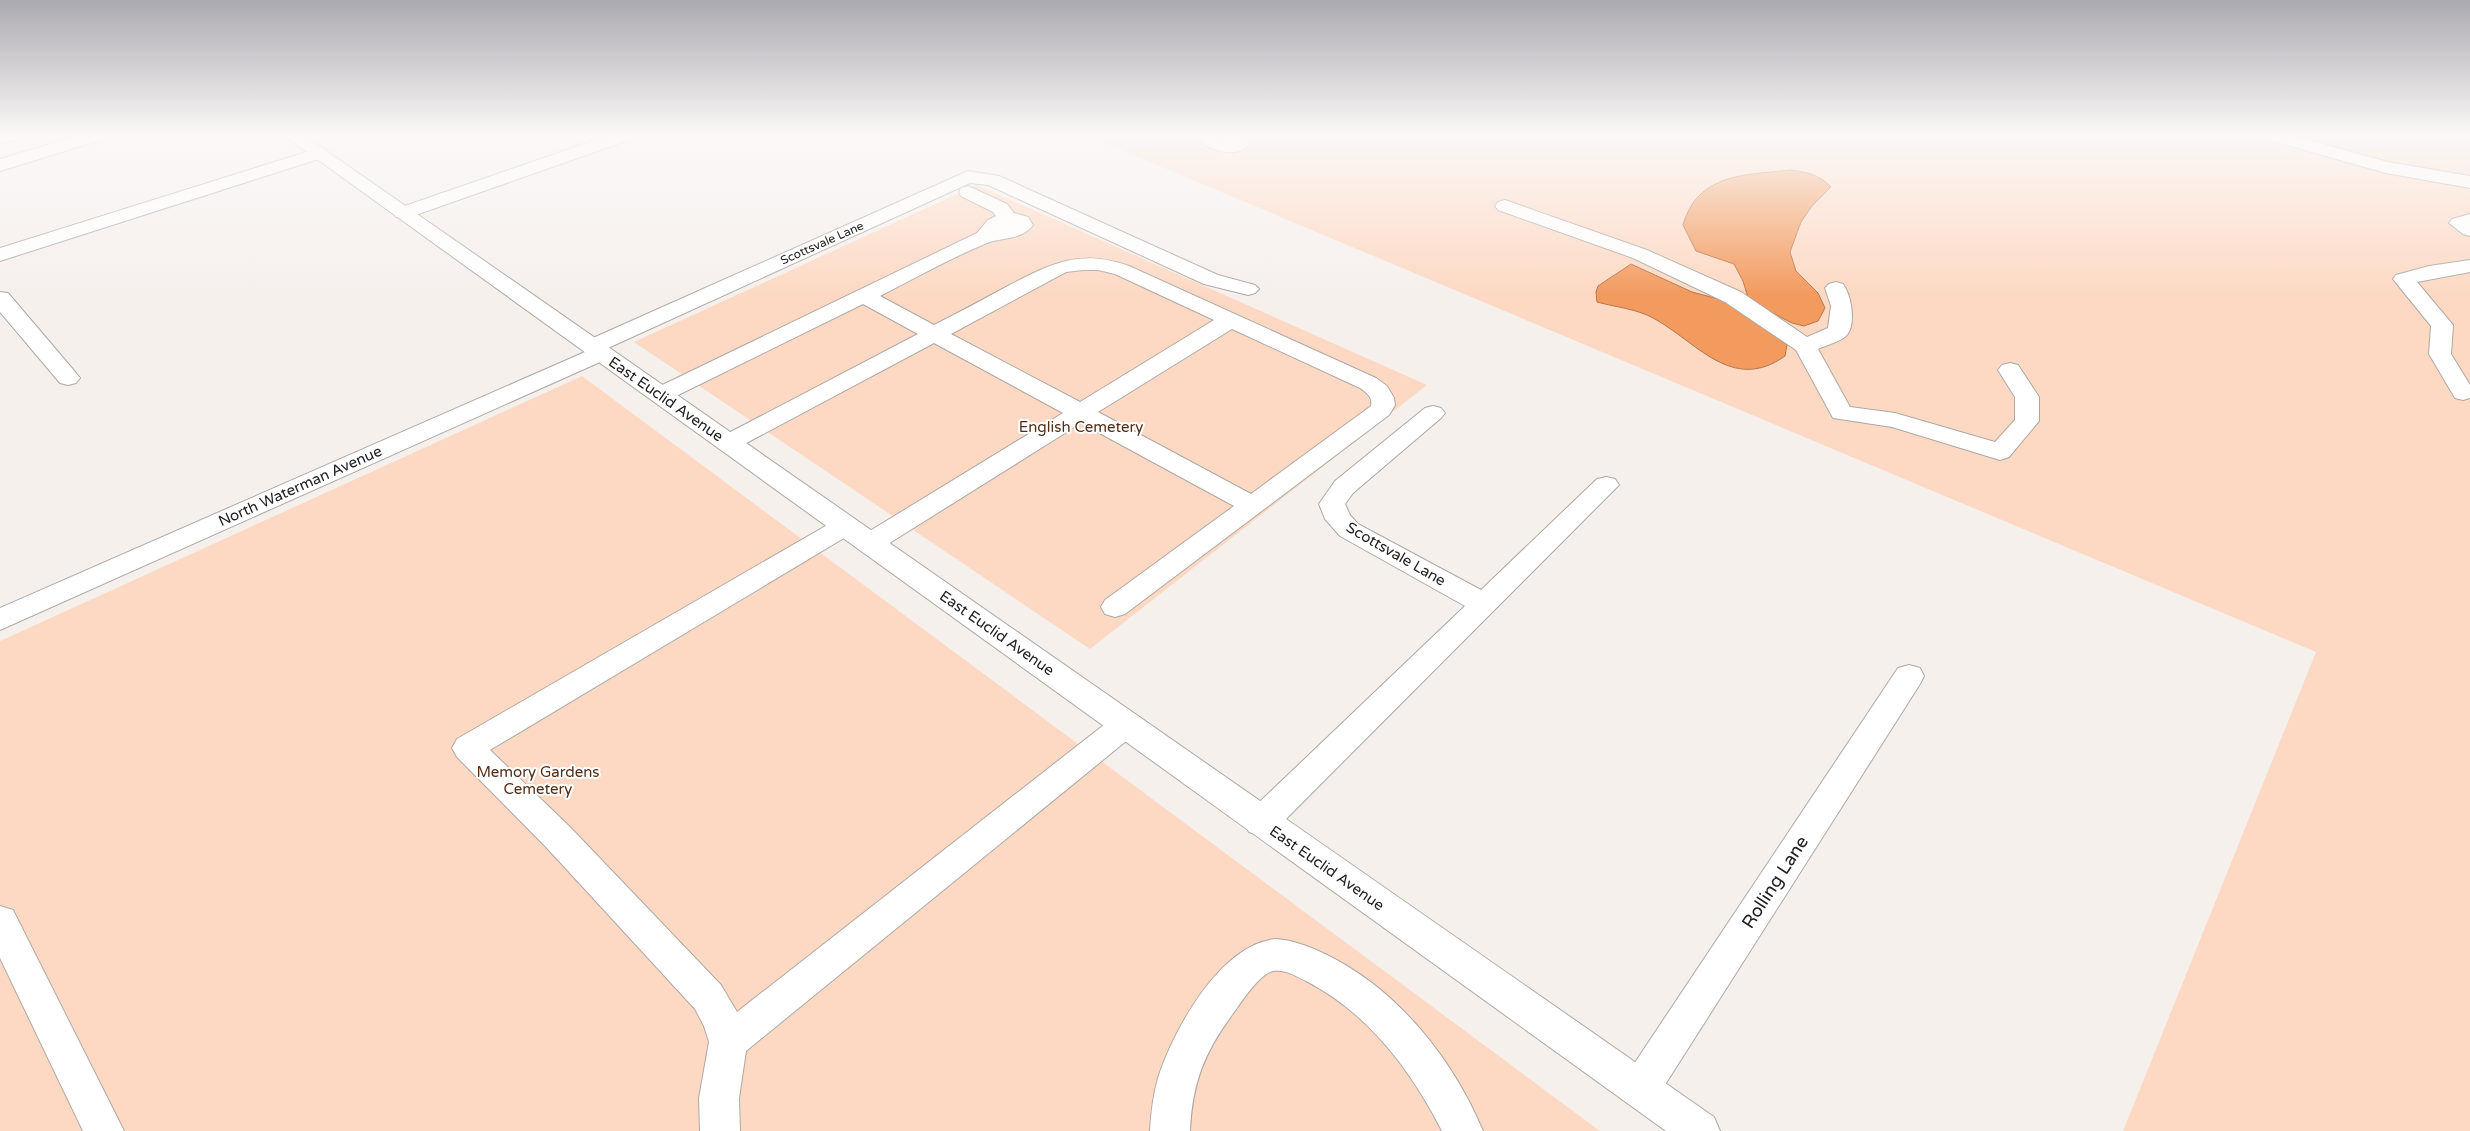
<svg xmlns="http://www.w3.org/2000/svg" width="2470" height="1131" font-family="'Varela Round',sans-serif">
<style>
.green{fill:#fdd9c3}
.water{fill:#f39b5f;stroke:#b5764c}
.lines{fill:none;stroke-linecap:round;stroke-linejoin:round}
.minor-casing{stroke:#ada8a4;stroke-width:2}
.major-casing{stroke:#ada8a4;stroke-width:2}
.minor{fill:#fff;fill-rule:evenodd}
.major{fill:#fff;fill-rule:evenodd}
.labels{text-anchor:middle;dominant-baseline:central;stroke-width:4;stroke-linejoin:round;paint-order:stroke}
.far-street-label{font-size:12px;fill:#232120;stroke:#fff}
.street-label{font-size:15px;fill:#232120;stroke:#fff}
.park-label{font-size:15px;fill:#522e16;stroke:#fff}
.near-street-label{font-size:18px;fill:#232120;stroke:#fff}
</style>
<rect width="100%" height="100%" fill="#f6f0ed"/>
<!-- green -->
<g class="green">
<path d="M1088,136H2470V1131H2123L2316,652Z"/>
<path d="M977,185L1427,385L1090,649L634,342Z"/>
<path d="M582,376L1600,1131H0V641Z"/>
</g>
<!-- water -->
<g class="water">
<path d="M1791,170C1807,172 1820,175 1831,187L1812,206L1801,222L1790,252L1796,271L1818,293L1825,308L1818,321L1804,326L1792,323L1749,301L1743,281L1734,264L1696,251L1683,225C1698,173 1745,175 1791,170Z"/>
<path d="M1631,264L1692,292L1722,300L1767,326L1787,345L1785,356C1732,394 1696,341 1653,318C1637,309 1615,307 1597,302L1596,292L1598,286Z"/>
</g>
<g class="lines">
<!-- minor casing -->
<g class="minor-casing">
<g id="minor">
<path d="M0,136H18L15,140L0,143Z"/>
<path d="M77,136H104L101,140L0,171V159Z"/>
<path d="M607,136H632L629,140L410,217H396L393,213L396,209Z"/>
<path d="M1196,136H1217L1224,140L1221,136H1242L1251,143C1239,160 1206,151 1196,136Z"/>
<path d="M2266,136H2294L2388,162L2470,176V188L2386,173L2269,140Z"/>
<path d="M319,148L325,149L328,153L325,157L0,261V248Z"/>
<path d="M968,171L999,176L1218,275L1255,285L1259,289L1255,293L1248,295L1204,284L988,185L970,183L608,348L612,353L609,358L0,630V608L585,352L581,347L584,342Z"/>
<path d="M968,186L1007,204L1014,213L1028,217L1033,225C1022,240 1003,237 987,243C951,258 915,278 880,296L934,325C958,313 982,300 1006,287C1050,264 1079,248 1129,266L1376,378L1387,386L1394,398L1395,405L1389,415L1125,614L1115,617L1105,614L1101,607L1105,600L1234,506L1081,423L880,549L870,552L860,549L857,543L860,537L1063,413L934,343L737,448L728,450L719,448L716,443L719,438L918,334L863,304L668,400L660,402L652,400L648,395L652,390L977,233L988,220L996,216L993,212L961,196L959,192L961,188ZM1083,270H1098L1115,274L1214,320L1080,402L951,334L1066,272ZM1232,329L1360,388C1367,393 1373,397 1371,406L1251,494L1098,412Z"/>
<path d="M1505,200L1647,250L1741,292L1807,337L1828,328L1831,306L1825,288L1829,284L1836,282L1843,284C1851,294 1857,325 1846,336C1840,342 1826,345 1818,349L1850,407L1895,413L1995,442L2015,420V397L1998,370L2002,365L2010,363L2018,365L2039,397V421L2009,457L2000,460L1892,427L1833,418L1796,350L1725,302L1633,258L1498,210L1495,206L1498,202Z"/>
<path d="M2470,214V236L2463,234L2449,223L2452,219Z"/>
<path d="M2470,260V272L2417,282L2453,325L2451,354L2470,385V398L2463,400L2455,398L2429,354L2431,326L2393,279L2396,275L2429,266Z"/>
<path d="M0,292L8,293L76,373L80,378L76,383L68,385L60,383L0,312Z"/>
<path d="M1433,406L1441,408L1445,413L1441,418L1353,493L1345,504L1350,515L1358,524L1481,590L1597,479L1606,477L1615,479L1619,485L1273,832L1261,836L1249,832L1244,822L1249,812L1465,606L1340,536L1325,519L1319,504L1335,481L1425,408Z"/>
<path d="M845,517L854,520L858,526L854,532L490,750L570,827L721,985L737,1012L1114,717L1125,713L1136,717L1141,725L1136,733L746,1051L739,1098L740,1131H700L699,1098L709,1042L704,1026L695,1009L546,847L457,757L452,748L457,739L836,520Z"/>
<path d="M1909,665L1920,668L1924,676L1920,684L1654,1102L1640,1108L1626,1102L1620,1089L1626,1076L1898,668Z"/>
<path d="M0,906L13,910L124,1131H83L0,958Z"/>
<path d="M1276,939C1293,940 1311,947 1327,955C1398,990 1452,1058 1483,1131H1442C1411,1070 1367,1012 1306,981C1296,976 1285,969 1273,971C1258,975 1241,1003 1232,1015C1204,1053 1192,1084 1190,1131H1150C1151,1113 1153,1096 1158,1078C1173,1031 1220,944 1276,939Z"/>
</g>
</g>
<!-- major casing -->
<g class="major-casing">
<path id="major" d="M285,136H305L1714,1117L1720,1131H1666Z"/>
</g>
<!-- minor -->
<use href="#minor" class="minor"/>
<!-- major -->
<use href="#major" class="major"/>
</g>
<!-- sky -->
<linearGradient id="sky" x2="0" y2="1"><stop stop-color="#acaab1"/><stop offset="0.46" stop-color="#fbf8f7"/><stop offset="1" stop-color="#fbf8f7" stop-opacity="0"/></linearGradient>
<rect width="2470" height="294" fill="url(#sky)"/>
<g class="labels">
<!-- far-street labels -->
<g class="far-street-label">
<text transform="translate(822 243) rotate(-24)">Scottsvale Lane</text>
</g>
<!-- street labels -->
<g class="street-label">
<text transform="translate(666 399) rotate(35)">East Euclid Avenue</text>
<text transform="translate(300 486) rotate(-24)">North Waterman Avenue</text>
<text transform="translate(1396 554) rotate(30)">Scottsvale Lane</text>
<text transform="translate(997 633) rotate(35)">East Euclid Avenue</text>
<text transform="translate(1327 868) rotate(35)">East Euclid Avenue</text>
</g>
<!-- park labels -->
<g class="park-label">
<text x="1081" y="427">English Cemetery</text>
<text x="538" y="772">Memory Gardens<tspan x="538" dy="17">Cemetery</tspan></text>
</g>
<!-- near-street labels -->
<g class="near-street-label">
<text transform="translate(1775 882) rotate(-57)">Rolling Lane</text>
</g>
</g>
</svg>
